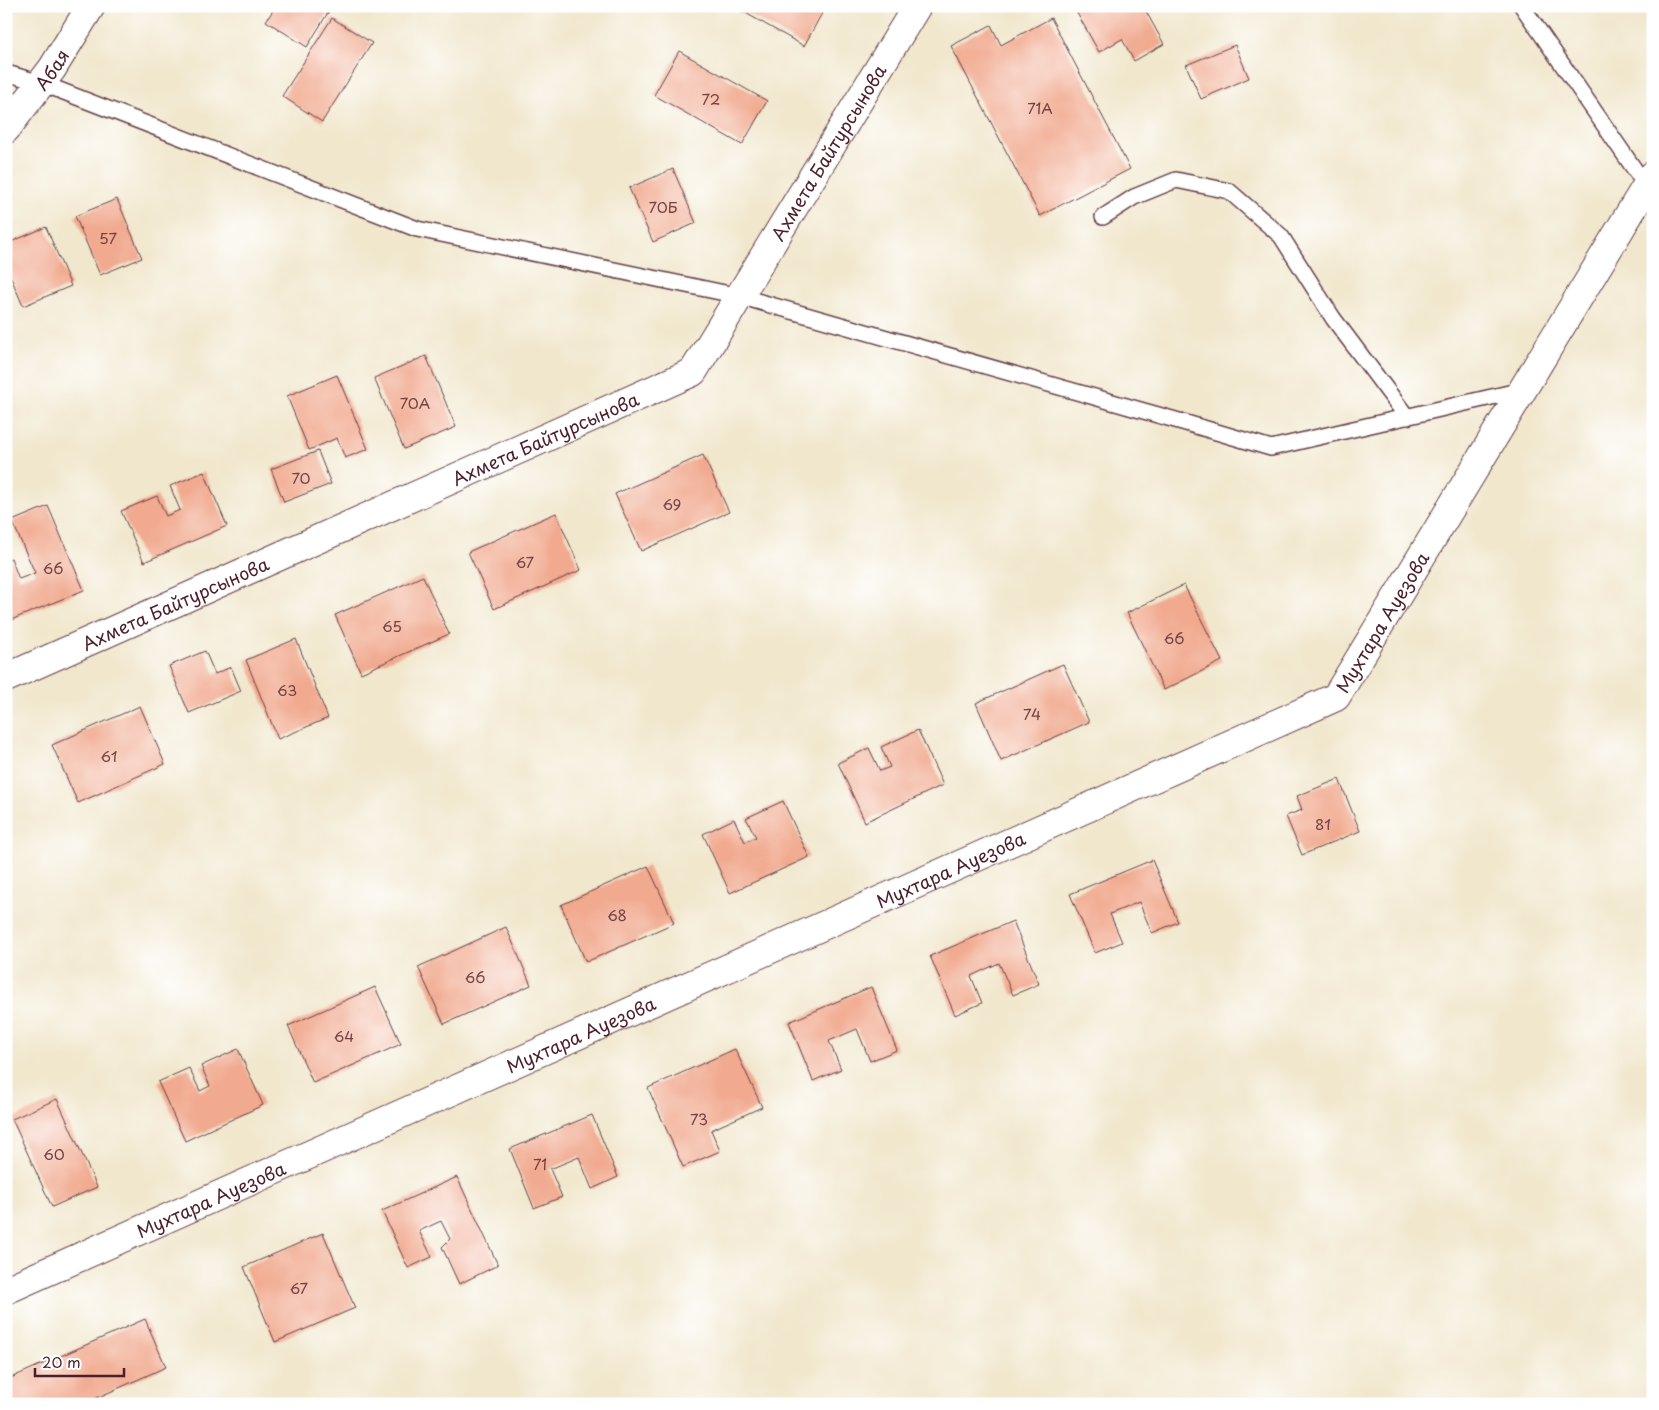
<svg xmlns="http://www.w3.org/2000/svg" width="1659" height="1410" font-family="'Playpen Sans',sans-serif">
<style>
.building{fill:#f1aa90}
.lines{fill:none;stroke-linecap:round;stroke-linejoin:round}
.lane-casing{stroke:#633d43;stroke-width:18}
.street-casing{stroke:#633d43;stroke-width:30}
.lane{stroke:#fff;stroke-width:15}
.street{stroke:#fff;stroke-width:28}
.labels{text-anchor:middle;dominant-baseline:central;stroke-width:4.5;stroke-linejoin:round;paint-order:stroke}
.number-label{font-size:15px;fill:#744244}
.street-label{font-size:18px;fill:#4a1f2b;stroke:#fff}
</style>
<rect width="100%" height="100%" fill="#fff"/>
<filter id="ink" filterUnits="userSpaceOnUse"><feTurbulence type="fractalNoise" baseFrequency=".02" numOctaves="2"/><feDisplacementMap in="SourceGraphic" scale="10" xChannelSelector="R" yChannelSelector="G"/><feConvolveMatrix kernelMatrix="1 2 1 2 8 2 1 2 1" color-interpolation-filters="sRGB"/></filter>
<filter id="wash" filterUnits="userSpaceOnUse"><feTurbulence type="fractalNoise" baseFrequency=".0096" numOctaves="4" result="noise"/><feDisplacementMap in="SourceGraphic" scale="20" xChannelSelector="R" yChannelSelector="G"/><feGaussianBlur stdDeviation="1.12" result="paint"/><feColorMatrix in="noise" values="0 0 0 0 0 0 0 0 0 0 0 0 0 0 0 0 0 1.4 0 .05"/><feComposite in="paint" operator="in"/></filter>
<g filter="url(#wash)">
<rect width="100%" height="100%" fill="#f1e7cd"/>
<g id="blocks">
<!-- building -->
<g class="building">
<path d="M276,6H332L307,47L266,21Z"/>
<path d="M733,6H826L804,46Z"/>
<path d="M1073,6H1143L1164,44L1134,61L1122,39L1099,52Z"/>
<path d="M332,18L372,43L322,122L282,96Z"/>
<path d="M1051,18L1130,169L1040,216L951,46L991,25L1001,45Z"/>
<path d="M1235,45L1249,78L1201,99L1186,65Z"/>
<path d="M679,51L767,101L742,145L654,95Z"/>
<path d="M673,169L696,223L653,242L629,188Z"/>
<path d="M117,199L142,258L100,275L75,216Z"/>
<path d="M46,227L71,286L23,306L6,266V244Z"/>
<path d="M426,356L456,427L404,449L374,378Z"/>
<path d="M337,375L368,449L345,458L337,438L309,450L287,396Z"/>
<path d="M318,451L331,484L284,502L271,469Z"/>
<path d="M703,455L729,512L641,551L615,494Z"/>
<path d="M204,472L227,526L144,562L121,511L157,496L166,516L180,510L170,486Z"/>
<path d="M48,506L84,590L6,622V560L11,558L19,579L35,573L12,521Z"/>
<path d="M556,513L581,570L494,609L468,552Z"/>
<path d="M423,576L449,634L361,673L335,615Z"/>
<path d="M1184,585L1222,661L1164,690L1127,613Z"/>
<path d="M296,639L328,718L278,739L246,660Z"/>
<path d="M205,651L215,674L231,667L241,691L189,713L169,666Z"/>
<path d="M1063,664L1089,722L1001,761L976,703Z"/>
<path d="M140,706L165,764L78,803L52,745Z"/>
<path d="M918,730L943,785L865,822L838,763L869,748L880,771L890,767L881,747Z"/>
<path d="M1339,779L1360,831L1302,855L1286,816L1302,810L1297,796Z"/>
<path d="M783,801L809,857L730,893L703,834L734,819L745,842L756,837L746,818Z"/>
<path d="M1152,860L1178,922L1152,933L1139,902L1110,914L1122,942L1095,953L1070,894Z"/>
<path d="M648,866L674,923L586,962L561,905Z"/>
<path d="M1013,921L1039,984L1013,995L999,963L971,976L982,1003L955,1015L930,956Z"/>
<path d="M506,927L531,985L444,1024L418,967Z"/>
<path d="M375,987L401,1044L313,1083L288,1026Z"/>
<path d="M871,987L897,1050L870,1061L857,1029L829,1041L841,1069L813,1081L789,1022Z"/>
<path d="M238,1049L263,1105L185,1141L158,1082L189,1068L200,1091L210,1086L201,1066Z"/>
<path d="M735,1049L762,1107L711,1130L720,1151L683,1167L648,1088Z"/>
<path d="M57,1099L97,1187L52,1207L12,1119Z"/>
<path d="M592,1115L618,1177L592,1189L579,1157L550,1169L562,1197L534,1208L510,1149Z"/>
<path d="M457,1177L498,1265L459,1284L442,1247L450,1239L441,1221L419,1231L432,1257L408,1268L382,1211Z"/>
<path d="M323,1233L355,1308L275,1342L244,1267Z"/>
<path d="M145,1319L166,1367L83,1404H6V1380Z"/>
</g>
</g>
</g>
<g filter="url(#ink)">
<use href="#blocks" fill-opacity="0" stroke="#633d43" stroke-width="1"/>
<g class="lines">
<!-- lane casing -->
<g class="lane-casing">
<g id="lane">
<path d="M1522,6L1646,186"/>
<path d="M6,73L41,83L417,229L739,296L1186,423L1271,448L1522,390"/>
<path d="M1103,217L1134,197L1176,180L1229,191L1281,236L1333,318L1407,417"/>
</g>
</g>
<!-- street casing -->
<g class="street-casing">
<g id="street">
<path id="s1" d="M6,129L52,69L91,6"/>
<path id="s2" d="M6,678L693,372L917,6"/>
<path id="s3" d="M6,1290L1336,697L1653,175"/>
</g>
</g>
<!-- lane -->
<use href="#lane" class="lane"/>
<!-- street -->
<use href="#street" class="street"/>
</g>
</g>
<g class="labels">
<!-- number labels -->
<g class="number-label">
<text x="711" y="98">72</text>
<text x="1040" y="107">71А</text>
<text x="663" y="206">70Б</text>
<text x="108" y="237">57</text>
<text x="415" y="402">70А</text>
<text x="301" y="477">70</text>
<text x="672" y="503">69</text>
<text x="525" y="561">67</text>
<text x="53" y="567">66</text>
<text x="392" y="625">65</text>
<text x="1174" y="637">66</text>
<text x="287" y="689">63</text>
<text x="1032" y="713">74</text>
<text x="109" y="755">61</text>
<text x="1323" y="823">81</text>
<text x="617" y="914">68</text>
<text x="475" y="976">66</text>
<text x="344" y="1035">64</text>
<text x="699" y="1118">73</text>
<text x="54" y="1153">60</text>
<text x="540" y="1163">71</text>
<text x="299" y="1287">67</text>
</g>
<!-- street labels -->
<g class="street-label">
<text stroke="none"><textPath href="#s1" startOffset="75">Абая</textPath></text>
<text stroke="none"><textPath href="#s2" startOffset="1010">Ахмета Байтурсынова</textPath></text>
<text stroke="none"><textPath href="#s2" startOffset="590">Ахмета Байтурсынова</textPath></text>
<text stroke="none"><textPath href="#s2" startOffset="185">Ахмета Байтурсынова</textPath></text>
<text stroke="none"><textPath href="#s3" startOffset="1544">Мухтара Ауезова</textPath></text>
<text stroke="none"><textPath href="#s3" startOffset="1034">Мухтара Ауезова</textPath></text>
<text stroke="none"><textPath href="#s3" startOffset="629">Мухтара Ауезова</textPath></text>
<text stroke="none"><textPath href="#s3" startOffset="224">Мухтара Ауезова</textPath></text>
</g>
</g>
<!-- margin -->
<rect width="1659" height="1410" fill="none" stroke="#fff" stroke-width="25"/>
<!-- scale -->
<path d="M35 1368v8h89v-8" fill="none" stroke="#4a1f2b" stroke-width="2.5"/>
<text x="42" y="1368" font-size="15" fill="#4a1f2b" stroke="#ffffff" stroke-width="4" paint-order="stroke">20 m</text>
</svg>
